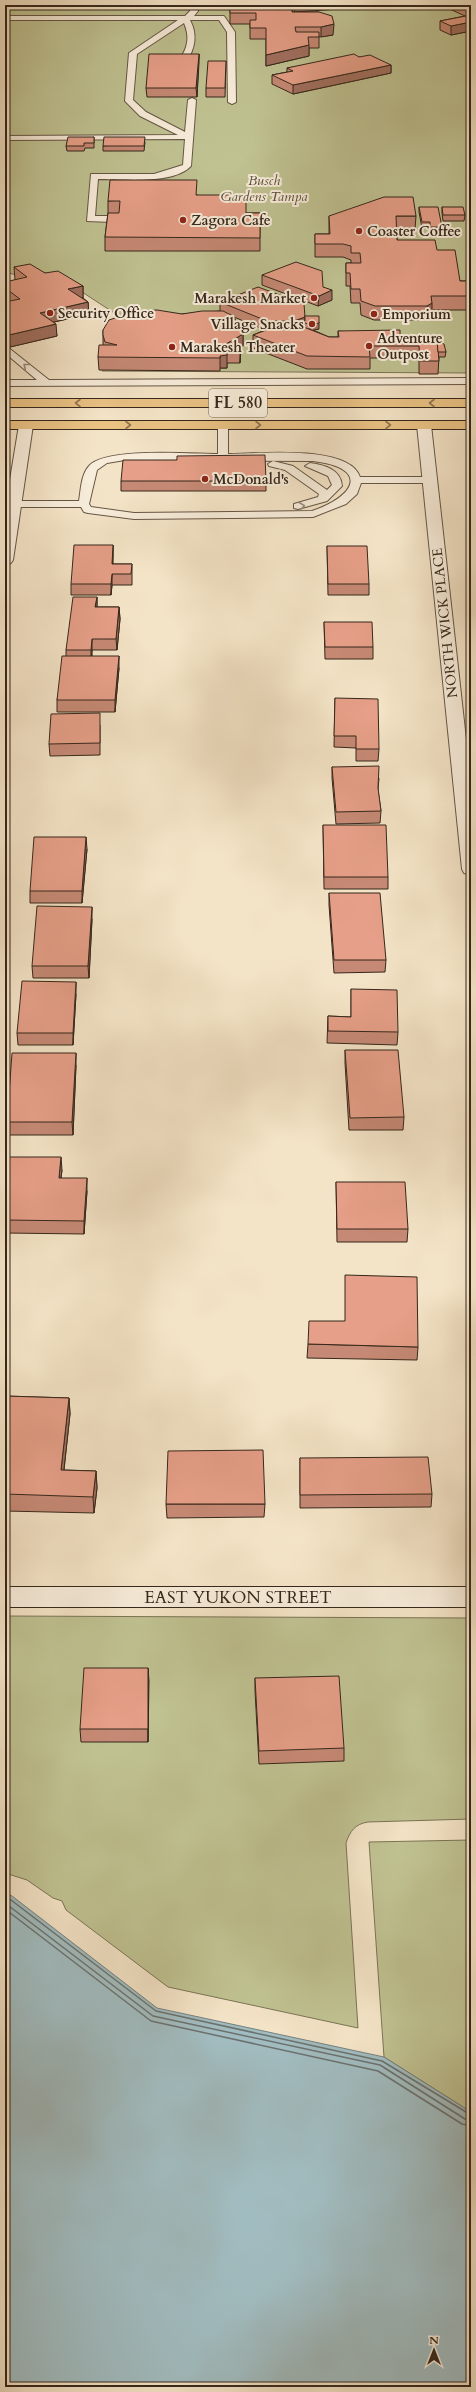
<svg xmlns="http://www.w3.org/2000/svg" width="476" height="2392" font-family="Cardo,serif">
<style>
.green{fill:#c0c292;stroke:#7a7456}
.water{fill:#a1bcc0;stroke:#76807e}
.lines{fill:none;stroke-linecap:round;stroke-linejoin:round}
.shore{stroke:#6b726e;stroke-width:1.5}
.lane-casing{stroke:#655646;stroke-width:2}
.street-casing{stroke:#655646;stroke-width:2}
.secondary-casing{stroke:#35271b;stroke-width:2}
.primary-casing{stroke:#35271b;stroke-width:2}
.lane{fill:#f8eddb;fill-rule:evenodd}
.street{fill:#f8eddb;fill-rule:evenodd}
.secondary{fill:#f8eddb;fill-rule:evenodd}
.primary{fill:#eac284;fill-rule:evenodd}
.wall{fill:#c68975;stroke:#35271b}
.shaded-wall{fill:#a16f5f;stroke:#35271b}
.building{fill:#e69f88;stroke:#35271b}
.oneway{stroke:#968a7b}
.oneway2{stroke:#907450}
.poi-dot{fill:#8f2418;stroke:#f8eddb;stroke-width:1.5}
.labels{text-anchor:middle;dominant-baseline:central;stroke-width:4;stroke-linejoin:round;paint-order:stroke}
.far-park-label{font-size:14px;font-style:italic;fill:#584e39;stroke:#f8eddb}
.far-poi-label{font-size:14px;font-weight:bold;fill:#35271b;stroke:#f8eddb;text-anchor:start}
.far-street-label{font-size:14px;fill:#35271b;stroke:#f8eddb}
.shield{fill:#f8eddb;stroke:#706255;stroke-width:1}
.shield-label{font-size:16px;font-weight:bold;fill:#35271b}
.street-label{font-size:17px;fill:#35271b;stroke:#f8eddb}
</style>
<rect width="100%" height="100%" fill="#f4e4c7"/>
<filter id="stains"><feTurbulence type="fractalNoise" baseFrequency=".005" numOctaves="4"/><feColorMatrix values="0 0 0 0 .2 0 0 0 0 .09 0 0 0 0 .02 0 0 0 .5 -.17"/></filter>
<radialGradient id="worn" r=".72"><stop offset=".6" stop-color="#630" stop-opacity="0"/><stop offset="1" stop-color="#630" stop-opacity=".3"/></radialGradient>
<!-- green -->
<g class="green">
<path d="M5,5H471V373L102,371L125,320L82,292L5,272Z"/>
<path d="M5,1616L471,1618V1819L368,1822C355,1824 350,1831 346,1843L358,2028L168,1987L66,1910L62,1901L53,1898L27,1880L5,1873Z"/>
<path d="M471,1840V2112L384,2057L369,1842Z"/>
</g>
<!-- water -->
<path class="water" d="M5,1893L12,1896L157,2008L384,2057L471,2112V2387H5Z"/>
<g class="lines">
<!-- shore -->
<g class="shore">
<path d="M5,1898L11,1900L156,2011L382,2061L471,2115"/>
<path d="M5,1903L153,2016L380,2065L465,2119L471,2120"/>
<path d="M5,1909L151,2021L378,2071L462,2124L471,2126"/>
</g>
<!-- lane casing -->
<g class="lane-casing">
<g id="lane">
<path d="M190,5H198V11L194,16H224L235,32L236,102L232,104L228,102L227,32L219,20H190C198,35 195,49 186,62L179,60C188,48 190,37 184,23L137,54L133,100L146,112L185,132L188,100L192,98L196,100L191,166C173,185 122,179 98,179L95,216H112L116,219L112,222L87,221L91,174H154L183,165L185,139L5,140V136L178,135L140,116L125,101L129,53L178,20H5V16H185L190,11Z"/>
<path d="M5,345L49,380L471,378V384L5,386V380H37L5,353Z"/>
<path d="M223,422L228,425V454C257,454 349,444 360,477H429L434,480L429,483H361L357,494L346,504L313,517L134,519L88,513L84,512L81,507H5V501H79C81,489 81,475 89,466C105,447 192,454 218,454V425ZM125,460L313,461C370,468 356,496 312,511L134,513L91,507L89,504L97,470L107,463Z"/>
<path d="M273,461L293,466L327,490L332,485L328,476L305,466L310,463C324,465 341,469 342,486L327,501L298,509L294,508V504L318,497L319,494L285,470L269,466L268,464Z"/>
</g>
</g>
<!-- street casing -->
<g class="street-casing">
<g id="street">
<path d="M26,421L33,425L13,560L11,563L5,565V510L19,425Z"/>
<path d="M424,421L431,425L471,784V875L464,873L462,869L417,425Z"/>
</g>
</g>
<!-- secondary casing -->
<g class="secondary-casing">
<rect id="secondary" x="5" y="1587" width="466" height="20"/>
</g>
<!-- primary casing -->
<g class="primary-casing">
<g id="primary">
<rect x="5" y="399" width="466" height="8"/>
<rect x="5" y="421" width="466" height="8"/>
</g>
</g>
<!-- lane -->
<use href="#lane" class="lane"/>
<!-- street -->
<use href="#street" class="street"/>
<!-- secondary -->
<use href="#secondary" class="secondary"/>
<!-- primary -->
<use href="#primary" class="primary"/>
</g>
<!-- wall -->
<g class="wall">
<path d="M62,5H102L101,7H62Z"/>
<path d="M230,5H339V9L295,12L292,7V12H319L333,35L319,37V48H309V56L266,66V39H250V24H230Z"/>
<path d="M441,5H471V31L451,35L440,30V21L465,16Z"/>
<path d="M199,54L197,97H147L146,88Z"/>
<path d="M359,57L391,65V73L293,94L272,84V75L287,72V68Z"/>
<path d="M226,61L225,97H206V88Z"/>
<path d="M94,137V148H85L84,151H67L66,146Z"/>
<path d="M145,142L144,151H103V146Z"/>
<path d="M197,195L246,213H260V251H105V237L108,213V201Z"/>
<path d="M419,207L442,227V233H430L429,228H422L419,212Z"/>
<path d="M442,207L465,215L464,221H443L442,213Z"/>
<path d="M329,216H416L415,229H397V240L437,250L460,281H471V311V310H432V317L426,320H374L361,315L360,303H351L350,286H346V263H351V260L343,257H315V234H329Z"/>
<path d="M14,267L45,273L83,286V298L88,302L89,314L54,322L57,336L10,347L5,344V302H8L5,300V282L15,280Z"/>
<path d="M262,275L323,287L332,300L318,306L262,285Z"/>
<path d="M220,302L305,316L319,329L313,330L329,337H338V331L400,336L437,341L446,352L445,357H439L438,374H419V358H370V369H307L253,348V335L265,330L234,317L243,334V346L241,348L240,363H227V368H220V371L99,370L98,357L103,345V330L182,314L220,311Z"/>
<path d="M177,460L266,481V491H121V481Z"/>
<path d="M113,545V564H132V585H112L111,595H71V584Z"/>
<path d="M327,546L369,584V595H328Z"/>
<path d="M97,597V607H119L120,619L117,650H92V656L119,668L115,712H57V700L66,656V650Z"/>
<path d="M324,622L373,647V659H325Z"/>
<path d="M335,698L379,749L378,761H356V748L334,747Z"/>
<path d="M100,725V755L50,756L49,744Z"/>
<path d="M332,767L379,778L378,790L381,811L380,823L336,824L332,778Z"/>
<path d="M323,825L388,877V889H324Z"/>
<path d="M87,849L82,903H30V891Z"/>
<path d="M329,893L386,960L385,972L334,973L329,905Z"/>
<path d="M92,919L89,978H33L32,966Z"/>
<path d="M351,989L398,1032L397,1045L327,1043L328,1016L351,1017Z"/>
<path d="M76,994L73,1045H18L17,1033Z"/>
<path d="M345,1050L404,1117L403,1130H349L345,1063Z"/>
<path d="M76,1065L73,1135H8L7,1122Z"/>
<path d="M5,1162L62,1170L61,1178L87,1191L84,1234L5,1233Z"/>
<path d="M336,1182L408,1229L407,1242H337Z"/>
<path d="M308,1344L418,1347L417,1360L307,1358Z"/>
<path d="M5,1396L69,1398L70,1414L64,1470L96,1471L97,1488L94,1513L5,1511Z"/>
<path d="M300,1458L432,1494L431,1507L300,1508Z"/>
<path d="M166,1504H265L264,1517L167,1518Z"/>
<path d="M148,1668V1742H81L80,1729Z"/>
<path d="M255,1678L344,1748V1761L259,1764L255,1691Z"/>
</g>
<!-- shaded-wall -->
<g class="shaded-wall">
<path d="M471,22V31L451,35V26Z"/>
<path d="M334,24L333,35L321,37V27Z"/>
<path d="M309,45V56L266,66V55Z"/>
<path d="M199,54V63L197,97L196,88Z"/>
<path d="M391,65V73L293,94V85Z"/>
<path d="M83,286V298L69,301L68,289Z"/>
<path d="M332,290V300L318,306L319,296Z"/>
<path d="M88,302L89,314L41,325L40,313Z"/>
<path d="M432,303V317L426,320L427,306Z"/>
<path d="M305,317V323L303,322V328L294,331V321Z"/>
<path d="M319,322V329L310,331V325Z"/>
<path d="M56,324L57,336L10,347L9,335Z"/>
<path d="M243,334V346L241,348L240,363V348L227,350V368H220V356L226,344Z"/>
<path d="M113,545V556L112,575V564Z"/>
<path d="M112,574V585L111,595V584Z"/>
<path d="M97,597V608L95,607Z"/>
<path d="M119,607L120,619L117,650L116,639Z"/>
<path d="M92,639V650L91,661V650Z"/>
<path d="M119,656V668L115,712V700Z"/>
<path d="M86,837L87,849L82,903V891Z"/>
<path d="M92,907V919L89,978L88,966Z"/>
<path d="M76,982V994L73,1045V1033Z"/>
<path d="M76,1053V1065L73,1135L72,1122Z"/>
<path d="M61,1157L62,1170L59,1191V1178Z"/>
<path d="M87,1178V1191L84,1234V1221Z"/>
<path d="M69,1398L70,1414L62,1487L61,1470Z"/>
<path d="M96,1471L97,1488L94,1513L93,1497Z"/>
<path d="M148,1668L149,1681L148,1742Z"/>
</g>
<!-- building -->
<g class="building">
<path d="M230,5H292V12H319L332,16L334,24L321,27H295L296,32H319V37H308L309,45L266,55V28H250V20H256V13H230Z"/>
<path d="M459,5H471V11Z"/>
<path d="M471,15V22L451,26L440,21Z"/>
<path d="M149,54H199L196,88H146Z"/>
<path d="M354,54L359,57L370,55L391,65L293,85L272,75L293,71L287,68Z"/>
<path d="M208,61H226L225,88H206Z"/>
<path d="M68,137H94V143H84V146H66Z"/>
<path d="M104,137H145L144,146H103Z"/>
<path d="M110,180H197L196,195H246V213H260V238L105,237L108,213H119L120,201H108Z"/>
<path d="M384,197H413L416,216H396L397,240H435L437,250H455L460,281H471V296H431L432,303L427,306H375L361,301L360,289H351L350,273H346V263H361L360,253H351V246L343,244H315V234H330L329,216Z"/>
<path d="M419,207H438L442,227H430V222H422Z"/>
<path d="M442,207H463L465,215H443Z"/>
<path d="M296,262L322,271L323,287L332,290L319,296L262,275Z"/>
<path d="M30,264L45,273L58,271L83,286L68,289L88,302L40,313L56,324L9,335L5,332V302L20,299L5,288V282L27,277L14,267Z"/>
<path d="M258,287L304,304L305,317L294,321H267L220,302Z"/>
<path d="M157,310L182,314L202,311H223L233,316L243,334L226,344L241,345L240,350H227V355L220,356V358L98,357L99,345H117L105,342L103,335V330L109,320L135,311Z"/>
<path d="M304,316H319V323L310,325L303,322L305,321V317Z"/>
<path d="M269,324H296L329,337H339L338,331L400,330V336L430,335L437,338L439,361H420L419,346H369L370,357L307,356L253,335L269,329Z"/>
<path d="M437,341L444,344L446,352H438Z"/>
<path d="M265,455L266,481H121L123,460H177V456Z"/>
<path d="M74,545H113L112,564H132L131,574H112L111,584H71Z"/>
<path d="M327,546H367L369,584H328Z"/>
<path d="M73,597H97L95,607H119L116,639H92L91,650H66Z"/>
<path d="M324,622H372L373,647H325Z"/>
<path d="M62,656H119L115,700H57Z"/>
<path d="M335,698L378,699L379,749H356V736H334Z"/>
<path d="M100,713V743L49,744L51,714Z"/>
<path d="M379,766L378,788L381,811L336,812L332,767Z"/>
<path d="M323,825H386L388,877H324Z"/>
<path d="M34,837H86L82,891H30Z"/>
<path d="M329,893H380L386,960H334Z"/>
<path d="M37,906L92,907L88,966H32Z"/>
<path d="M22,981L76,982L73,1033H17Z"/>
<path d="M351,989L397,990L398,1032L328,1031V1016L351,1017Z"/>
<path d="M345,1050H398L404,1117L350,1118Z"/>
<path d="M12,1053H76L72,1122H7Z"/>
<path d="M6,1157H61L59,1178H87L84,1221L5,1220V1162Z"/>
<path d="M336,1182H405L408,1229H337Z"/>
<path d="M345,1275L417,1277L418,1347L308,1344L309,1321H345Z"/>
<path d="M5,1396L69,1398L61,1470L96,1471L93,1497L5,1494Z"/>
<path d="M263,1450L265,1504H166L168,1451Z"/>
<path d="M428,1457L432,1494L300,1495V1458Z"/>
<path d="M84,1668H148V1729H80Z"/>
<path d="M339,1676L344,1748L259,1751L255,1678Z"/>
</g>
<!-- one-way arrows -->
<defs><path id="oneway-chevron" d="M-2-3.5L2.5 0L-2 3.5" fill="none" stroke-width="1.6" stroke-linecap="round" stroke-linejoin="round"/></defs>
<g class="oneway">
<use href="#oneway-chevron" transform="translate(26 366) rotate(-141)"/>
<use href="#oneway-chevron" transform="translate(302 506) rotate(-8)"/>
</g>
<g class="oneway2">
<use href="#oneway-chevron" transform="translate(78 403) rotate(-180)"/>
<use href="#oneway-chevron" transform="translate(432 403) rotate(-180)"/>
<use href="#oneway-chevron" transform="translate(128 425)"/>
<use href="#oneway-chevron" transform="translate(258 425)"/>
<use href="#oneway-chevron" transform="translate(388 425)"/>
</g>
<!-- markers -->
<g class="poi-dot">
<circle cx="183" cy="220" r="4"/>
<circle cx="359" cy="231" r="4"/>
<circle cx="314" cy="298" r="4"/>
<circle cx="50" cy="313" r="4"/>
<circle cx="374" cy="314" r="4"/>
<circle cx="312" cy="324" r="4"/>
<circle cx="369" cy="346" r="4"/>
<circle cx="172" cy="347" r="4"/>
<circle cx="205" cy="479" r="4"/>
</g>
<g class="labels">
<!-- far-park labels -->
<g class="far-park-label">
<text x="264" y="180">Busch<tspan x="264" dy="16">Gardens Tampa</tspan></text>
</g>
<!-- far-poi labels -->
<g class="far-poi-label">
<text x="191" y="220">Zagora Cafe</text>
<text x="367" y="231">Coaster Coffee</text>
<text x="306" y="298" text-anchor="end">Marakesh Market</text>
<text x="58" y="313">Security Office</text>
<text x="382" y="314">Emporium</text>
<text x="304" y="324" text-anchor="end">Village Snacks</text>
<text x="377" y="338">Adventure<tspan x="377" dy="16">Outpost</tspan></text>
<text x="180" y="347">Marakesh Theater</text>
<text x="213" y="479">McDonald's</text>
</g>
<!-- far-street labels -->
<g class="far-street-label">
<text transform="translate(445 623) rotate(-96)">NORTH WICK PLACE</text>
</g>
<!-- shield labels -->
<rect class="shield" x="209" y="389" width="58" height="28" rx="3"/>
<g class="shield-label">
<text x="238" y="403">FL 580</text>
</g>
<!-- street labels -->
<g class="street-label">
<text x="238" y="1597">EAST YUKON STREET</text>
</g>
</g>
<!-- margin -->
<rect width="476" height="2392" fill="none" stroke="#f4e4c7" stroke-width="20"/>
<rect x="6" y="6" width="464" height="2380" fill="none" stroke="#35271b" stroke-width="2"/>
<rect x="10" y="10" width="456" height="2372" fill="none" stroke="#35271b"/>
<!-- north arrow -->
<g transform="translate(434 2350)" stroke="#f8eddb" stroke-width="3" paint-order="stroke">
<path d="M0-3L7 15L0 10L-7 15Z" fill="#35271b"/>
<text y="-6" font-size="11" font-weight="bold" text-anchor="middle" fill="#35271b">N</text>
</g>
<rect width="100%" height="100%" filter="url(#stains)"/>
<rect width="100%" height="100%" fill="url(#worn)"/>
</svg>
